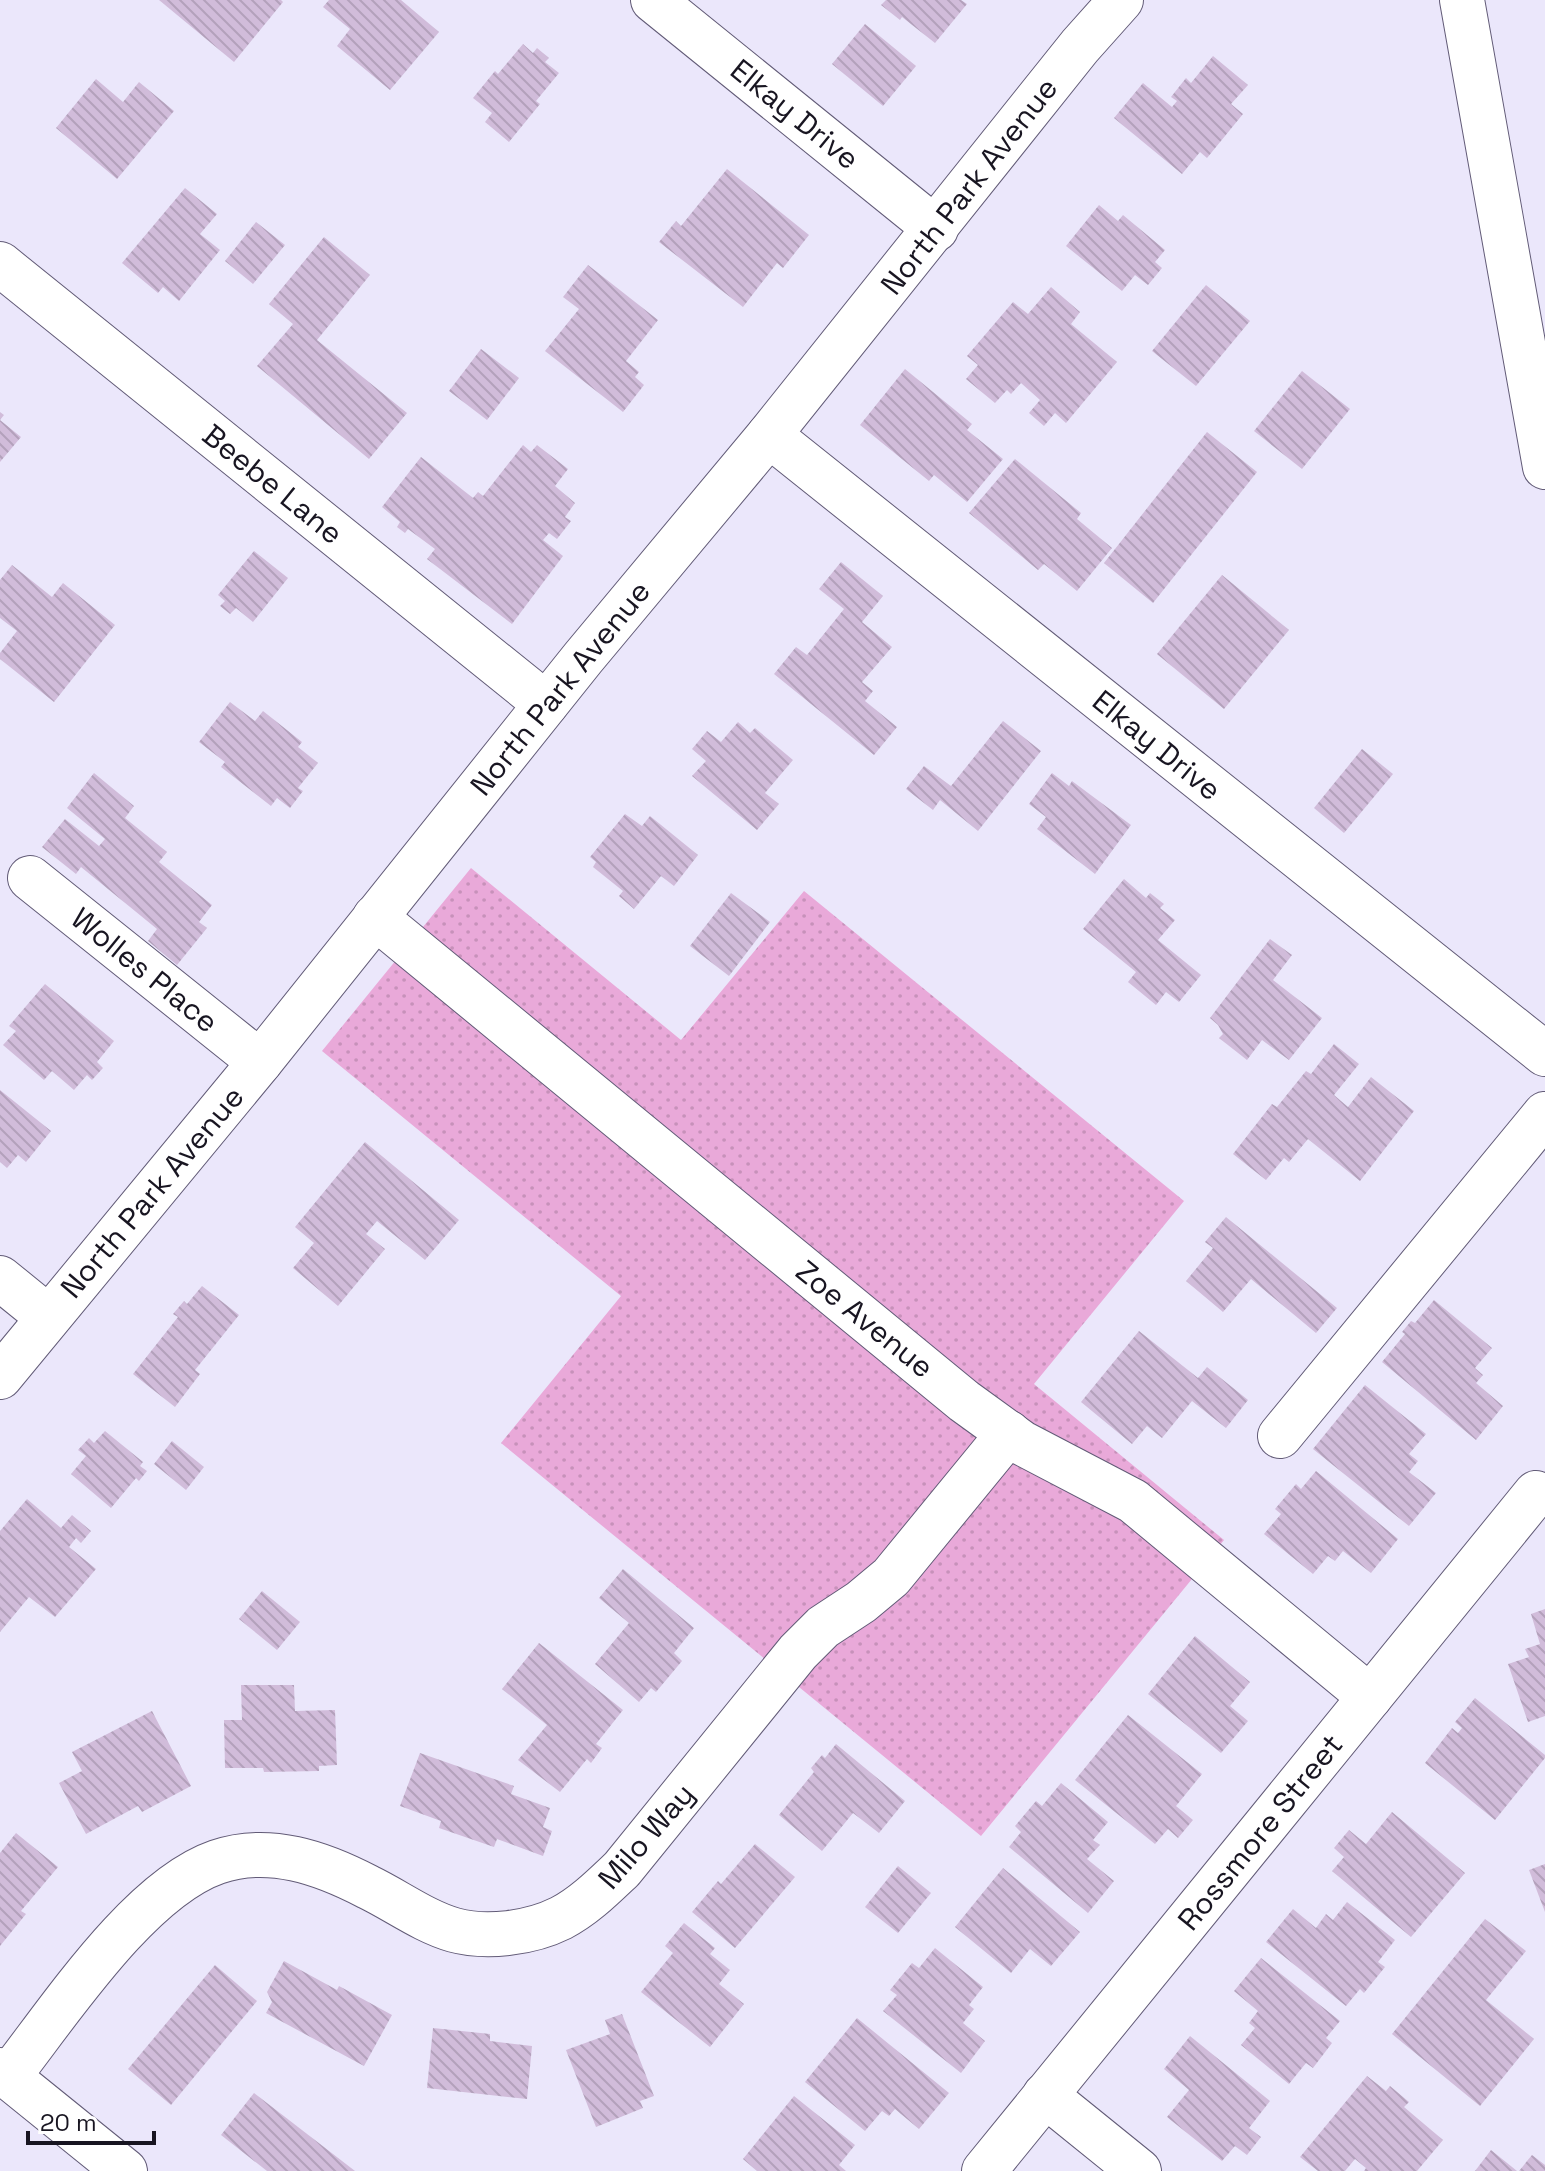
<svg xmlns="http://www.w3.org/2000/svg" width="1545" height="2171" font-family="'Space Grotesk',sans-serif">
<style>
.grass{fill:url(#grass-dots)}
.building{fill:url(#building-back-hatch)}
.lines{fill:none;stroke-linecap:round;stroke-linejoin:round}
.minor-casing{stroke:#625b77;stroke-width:46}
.major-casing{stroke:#625b77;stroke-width:46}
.minor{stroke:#fff;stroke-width:44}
.major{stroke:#fff;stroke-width:44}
.labels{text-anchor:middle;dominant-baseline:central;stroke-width:6;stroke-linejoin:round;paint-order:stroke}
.street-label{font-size:30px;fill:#181521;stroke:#fff}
</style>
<defs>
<pattern id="grass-dots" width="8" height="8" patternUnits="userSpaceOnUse" patternTransform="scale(2)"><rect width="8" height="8" fill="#e9a9d9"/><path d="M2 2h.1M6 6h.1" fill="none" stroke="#c791ba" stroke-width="1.8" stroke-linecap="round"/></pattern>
<pattern id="building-back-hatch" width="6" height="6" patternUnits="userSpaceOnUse" patternTransform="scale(2)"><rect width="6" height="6" fill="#d1bcda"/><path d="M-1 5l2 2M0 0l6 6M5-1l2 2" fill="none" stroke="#b3a1bb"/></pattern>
</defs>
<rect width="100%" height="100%" fill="#ebe7fb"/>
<!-- grass -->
<path class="grass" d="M471,868L681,1040L804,891L1184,1201L1034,1384L1224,1540L981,1836L501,1443L621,1296L322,1051Z"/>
<!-- building -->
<g class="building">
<path d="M159,0H281L283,2L234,62Z"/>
<path d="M329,0H401L439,32L390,90L337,46L350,29L323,7Z"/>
<path d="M886,0H961L967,4L935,43L902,17L900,20L881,5Z"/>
<path d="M865,24L916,66L883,106L832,64Z"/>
<path d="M523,44L533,53L537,48L549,58L545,62L559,73L536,101L540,104L509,142L485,122L492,113L473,98L495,71L498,74Z"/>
<path d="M1213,56L1248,85L1231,104L1243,114L1207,158L1200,152L1182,174L1114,118L1143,83L1172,107L1177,101L1171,97L1186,78L1191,83Z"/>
<path d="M96,79L123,102L139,82L174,111L117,179L56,128Z"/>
<path d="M727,169L809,235L783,268L777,263L743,307L659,242L676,221L681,226Z"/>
<path d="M185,188L217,214L200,234L220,250L179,301L163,287L158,293L122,263Z"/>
<path d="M1099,205L1118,221L1123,215L1165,250L1155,262L1162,268L1148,285L1135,275L1122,291L1066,246Z"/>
<path d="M256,222L285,245L253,284L225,261Z"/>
<path d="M324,237L370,275L317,340L407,413L369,459L257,366L293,324L269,304Z"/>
<path d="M588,265L658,320L626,361L639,372L635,377L644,385L623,412L545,351L579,309L563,297Z"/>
<path d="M1206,285L1250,321L1196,386L1152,351Z"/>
<path d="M1051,287L1080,312L1071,324L1117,362L1066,423L1055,413L1044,426L1029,413L1040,400L1021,383L1011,394L1007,390L995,403L966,379L978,365L967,356L1013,302L1028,314Z"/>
<path d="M481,349L519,378L487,420L449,391Z"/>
<path d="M905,369L972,424L967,430L1003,459L967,502L934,475L929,481L860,425Z"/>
<path d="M1302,371L1350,409L1302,469L1254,431Z"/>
<path d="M0,412L4,415L0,420L21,437L0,462Z"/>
<path d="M1207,432L1257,472L1153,603L1104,563Z"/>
<path d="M523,445L531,452L537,445L568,469L555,486L575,503L565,517L571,521L557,539L549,533L543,540L563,556L512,624L427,559L435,549L408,529L405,533L397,527L400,522L382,507L421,457L473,498L478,492L483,496Z"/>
<path d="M1015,459L1081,513L1077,519L1112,548L1077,591L1044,564L1038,570L969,513Z"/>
<path d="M254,551L288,578L253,622L236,608L230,614L220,606L225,601L218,595Z"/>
<path d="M841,562L883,596L862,622L892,647L862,682L873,691L865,701L897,727L874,755L774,674L796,647L807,655L844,609L819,589Z"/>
<path d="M12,565L52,597L63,583L115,625L54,702L0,659V653L17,631L0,618V580Z"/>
<path d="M1222,575L1289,630L1224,709L1157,654Z"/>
<path d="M230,702L255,721L263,711L302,742L298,747L318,763L298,788L303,791L290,808L277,798L271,806L221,767L225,762L199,742Z"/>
<path d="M1003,721L1041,751L978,831L940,800L933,810L906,789L924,766L951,786Z"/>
<path d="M738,722L750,733L755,728L793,760L765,793L779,804L757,830L692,776L706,761L692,749L707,731L721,742Z"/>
<path d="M1362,749L1393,774L1344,833L1314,808Z"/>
<path d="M94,773L134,806L125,818L167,852L159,862L212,905L199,922L207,928L177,965L148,941L157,929L81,867L76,874L42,847L65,819L99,846L105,839L67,808Z"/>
<path d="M1052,773L1069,786L1072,781L1131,825L1095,874L1037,829L1046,817L1029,804Z"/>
<path d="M625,814L642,826L650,816L698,855L674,886L661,876L634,909L619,896L623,891L593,867L596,862L590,857Z"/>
<path d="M1124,879L1146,898L1150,893L1164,904L1160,908L1175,920L1158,940L1201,975L1179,1002L1166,992L1156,1005L1128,982L1136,972L1083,929Z"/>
<path d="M731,893L770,922L729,976L690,946Z"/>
<path d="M1270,939L1292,955L1273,980L1322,1018L1289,1060L1262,1040L1247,1060L1219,1038L1223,1034L1218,1025L1210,1018Z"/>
<path d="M45,984L114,1041L97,1062L103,1068L92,1080L87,1075L74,1090L52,1071L44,1080L3,1045L16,1031L9,1026Z"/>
<path d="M1334,1044L1359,1064L1334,1095L1348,1107L1371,1077L1414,1111L1360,1181L1308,1139L1289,1162L1284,1158L1266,1180L1233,1154L1272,1104L1277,1107L1306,1071L1311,1074Z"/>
<path d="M0,1090L51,1131L26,1162L18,1155L7,1168L0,1162Z"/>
<path d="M365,1142L459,1220L425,1260L377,1221L366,1234L385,1249L338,1306L293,1268L314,1243L295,1227Z"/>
<path d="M1226,1217L1337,1308L1316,1333L1251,1279L1223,1312L1186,1281L1213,1248L1205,1242Z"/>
<path d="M202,1286L239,1315L195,1370L200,1374L175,1407L133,1374L178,1317L173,1314L184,1301L187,1304Z"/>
<path d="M1434,1300L1492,1348L1475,1368L1483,1375L1476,1383L1503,1406L1476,1440L1382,1362L1405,1334L1402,1332L1411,1321L1415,1323Z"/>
<path d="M1139,1331L1198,1378L1207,1367L1248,1400L1226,1428L1192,1401L1162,1438L1147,1426L1132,1444L1081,1402Z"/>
<path d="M1365,1385L1426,1434L1409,1454L1418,1461L1409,1472L1436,1493L1409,1526L1313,1449Z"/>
<path d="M105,1431L143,1462L140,1466L147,1471L139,1481L136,1478L111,1508L71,1474L86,1456L78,1450L89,1438L94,1443Z"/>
<path d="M172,1441L204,1467L186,1490L154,1464Z"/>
<path d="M1316,1471L1398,1539L1371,1573L1343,1551L1335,1561L1328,1556L1313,1574L1264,1534L1281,1514L1275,1509L1296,1484L1301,1489Z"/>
<path d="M27,1499L61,1528L72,1515L91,1531L81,1543L76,1538L69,1547L96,1569L55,1617L29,1597L0,1632V1531Z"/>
<path d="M623,1569L694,1628L674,1653L682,1661L656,1692L651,1688L639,1702L595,1664L629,1623L599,1598Z"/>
<path d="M262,1591L300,1622L277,1650L239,1619Z"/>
<path d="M1545,1609V1716L1528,1722L1508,1664L1529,1657L1525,1649L1540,1644L1531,1614Z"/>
<path d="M1195,1636L1250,1682L1230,1706L1248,1721L1221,1753L1148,1694Z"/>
<path d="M539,1643L623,1710L596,1744L602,1748L591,1763L587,1759L560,1792L518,1760L547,1725L502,1689Z"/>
<path d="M241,1685H294L295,1711L335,1710L337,1765L319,1766V1771L264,1772L263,1768H225L224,1720H242Z"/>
<path d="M1475,1698L1545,1755V1758L1495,1820L1425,1763L1452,1728L1458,1733L1462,1728L1455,1722Z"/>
<path d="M152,1711L191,1786L142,1812L138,1806L86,1834L59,1783L82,1771L72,1752Z"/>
<path d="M1128,1715L1202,1774L1176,1806L1193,1820L1178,1838L1168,1829L1155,1844L1075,1780Z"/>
<path d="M836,1744L905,1801L879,1833L853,1813L822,1851L779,1815L814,1772L811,1768L822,1755L825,1758Z"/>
<path d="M420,1753L514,1786L511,1794L550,1808L543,1827L552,1831L543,1856L497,1839L494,1847L439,1828L441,1821L400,1806Z"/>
<path d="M1061,1783L1108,1822L1093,1840L1100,1845L1087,1859L1114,1881L1088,1913L1009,1847L1021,1832L1015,1826L1036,1801L1042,1806Z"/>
<path d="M1392,1812L1465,1873L1411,1937L1332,1871L1344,1857L1334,1848L1349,1830L1366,1844Z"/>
<path d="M16,1833L58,1867L21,1911L26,1914L0,1946V1853Z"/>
<path d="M755,1844L795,1877L735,1948L692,1912L718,1881L721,1884Z"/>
<path d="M1545,1864V1912L1529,1870Z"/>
<path d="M898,1866L931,1893L898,1933L865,1907Z"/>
<path d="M1003,1868L1080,1932L1051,1966L1030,1949L1011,1973L955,1927Z"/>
<path d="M1347,1902L1395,1940L1378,1962L1385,1967L1364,1993L1360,1989L1346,2006L1266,1942L1293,1909L1316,1928L1326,1914L1333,1920Z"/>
<path d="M1485,1919L1526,1951L1486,2000L1534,2039L1480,2106L1392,2034Z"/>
<path d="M684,1923L715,1948L710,1954L730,1970L719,1984L744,2004L710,2047L641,1992L673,1953L665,1946Z"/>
<path d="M935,1948L983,1987L969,2005L974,2009L963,2023L985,2041L961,2073L883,2011L897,1995L890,1990L912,1963L919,1968Z"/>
<path d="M1261,1958L1340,2021L1326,2038L1332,2043L1313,2068L1306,2063L1289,2084L1241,2045L1255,2028L1249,2023L1258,2011L1234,1991Z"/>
<path d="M284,1961L337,1990L339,1986L392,2015L364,2066L266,2013L272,2002L267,1992Z"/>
<path d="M215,1965L257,2001L171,2105L128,2069Z"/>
<path d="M622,2014L654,2096L640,2101L643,2108L596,2127L566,2050L610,2034L605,2020Z"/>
<path d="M857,2018L949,2093L919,2129L895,2109L889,2116L882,2111L865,2131L805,2082Z"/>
<path d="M433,2028L490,2034V2041L532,2046L527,2099L427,2088Z"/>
<path d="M1190,2036L1270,2101L1249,2128L1261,2137L1247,2155L1235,2146L1222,2161L1167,2117L1189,2090L1164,2069Z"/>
<path d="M1367,2076L1386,2091L1390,2086L1409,2102L1404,2107L1443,2140L1417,2171H1364L1366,2168L1355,2159L1345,2171H1318L1300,2157Z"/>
<path d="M254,2093L355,2171H267L221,2135Z"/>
<path d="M794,2096L855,2145L839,2165L846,2171H757L743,2159Z"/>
<path d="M1491,2150L1517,2171H1475Z"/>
<path d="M1532,2155L1545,2165V2171H1519Z"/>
</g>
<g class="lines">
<!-- minor casing -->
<g class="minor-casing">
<g id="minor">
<path d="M653,0L936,229"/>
<path d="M0,264L546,704"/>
<path d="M769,435L1545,1054"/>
<path d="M30,878L260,1062"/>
<path d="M375,917L964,1401L1022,1443L1133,1501L1370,1697"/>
<path d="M0,1278L48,1317"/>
<path d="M0,1377L260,1062L583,658L769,435L1080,46L1121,0"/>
<path d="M1280,1436L1545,1114"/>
<path d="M0,2070L125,2171"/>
<path d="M8,2077C59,2012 139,1889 217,1862C269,1844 322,1863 368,1887C397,1901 423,1921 454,1930C487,1939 531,1933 561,1918C584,1906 603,1887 622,1869L798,1652L823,1627L861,1602L891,1577L1009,1433"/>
<path d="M1045,2095L1139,2171"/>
<path d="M984,2171L1536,1493"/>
</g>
</g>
<!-- major casing -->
<g class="major-casing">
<path id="major" d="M1462,0L1545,467"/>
</g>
<!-- minor -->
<use href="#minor" class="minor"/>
<!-- major -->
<use href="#major" class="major"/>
</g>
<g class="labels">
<!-- street labels -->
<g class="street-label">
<text transform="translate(795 114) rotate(39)">Elkay Drive</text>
<text transform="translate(969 186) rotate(-52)">North Park Avenue</text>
<text transform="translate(273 484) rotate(39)">Beebe Lane</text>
<text transform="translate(560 688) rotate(-51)">North Park Avenue</text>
<text transform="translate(1157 745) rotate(39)">Elkay Drive</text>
<text transform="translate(145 970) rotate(39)">Wolles Place</text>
<text transform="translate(152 1192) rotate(-50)">North Park Avenue</text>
<text transform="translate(865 1319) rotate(39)">Zoe Avenue</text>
<text transform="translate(1260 1832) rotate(-51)">Rossmore Street</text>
<text transform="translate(646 1836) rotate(-49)">Milo Way</text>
</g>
</g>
<!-- scale -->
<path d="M28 2131v12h126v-12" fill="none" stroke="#181521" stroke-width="4"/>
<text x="40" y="2131" font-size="24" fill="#181521" stroke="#ffffff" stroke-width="6" paint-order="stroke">20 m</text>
</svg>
